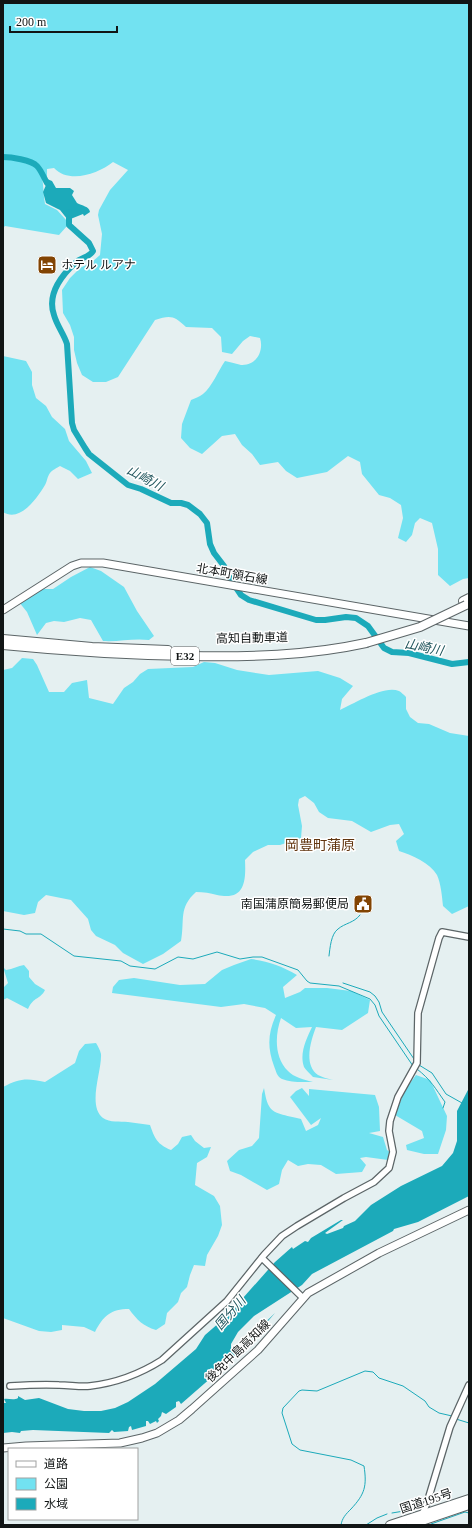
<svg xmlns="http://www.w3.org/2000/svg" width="472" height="1528" font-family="'Times New Roman','Noto Sans JP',serif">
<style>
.green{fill:#72e2f1}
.water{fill:#1caaba}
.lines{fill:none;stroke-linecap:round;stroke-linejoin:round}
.stream{stroke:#1caaba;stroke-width:1}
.river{stroke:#1caaba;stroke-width:6}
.minor-casing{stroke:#5c6567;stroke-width:8}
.major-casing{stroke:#5c6567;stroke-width:9}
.highway-casing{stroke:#5c6567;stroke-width:10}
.minor{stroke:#fff;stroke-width:5.5}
.major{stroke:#fff;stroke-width:7}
.highway{stroke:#fff;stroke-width:8}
.highway-bridge-casing{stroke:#5c6567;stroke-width:10;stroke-linecap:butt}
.highway-bridge{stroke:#fff;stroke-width:8}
.labels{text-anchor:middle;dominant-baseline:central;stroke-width:3;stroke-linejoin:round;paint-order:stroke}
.shield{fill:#fff;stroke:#585b5b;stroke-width:1}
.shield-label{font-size:11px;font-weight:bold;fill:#111515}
.poi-label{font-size:12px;fill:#111515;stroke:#fff;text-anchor:start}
.street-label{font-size:12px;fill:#111515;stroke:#fff}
.water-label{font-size:13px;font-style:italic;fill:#22575e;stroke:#fff}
.quarter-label{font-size:14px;fill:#61350f;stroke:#fff}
</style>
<rect width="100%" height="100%" fill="#e5f0f1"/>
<!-- green -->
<g class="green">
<path d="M3,3H469V578L463,579L450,586L438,575V549L432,523L420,518L415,523L412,535L406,542L398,538L403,518L401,505L390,498L379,495L362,474L360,462L348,456L327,472L297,478L286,471L278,462L260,465L252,454L242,445L235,434L222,436L202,454L190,448L181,438L182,424L191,400C195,398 199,397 203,394C212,387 218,371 225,361C231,362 236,364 241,365C257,366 264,350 260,338L250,336L243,341L232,354L222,352L221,337L212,328L186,327C174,316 171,315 155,320L118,377L106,382H93L82,375L77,363L74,350V337L70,325L63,313L62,290L70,278L80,268L92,262L100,255L102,234L98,215L99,210L110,190L128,170L113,162C98,174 69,184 54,168L47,169V176L42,178C44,186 43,195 45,204L57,210L67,221V226L59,235L5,226L3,228Z"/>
<path d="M3,356L26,361L32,372V385L36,398L46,406L52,417L65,429L69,441L86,461L92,473L78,479L70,471L60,466C57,468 52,470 50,473C47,477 47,482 45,485C37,498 20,523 3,512Z"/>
<path d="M90,567L101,571L124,587L137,611L154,636L149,640C133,638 119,642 103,641L91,620L80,618L64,622L54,621L46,623L37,635L27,612L19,602L41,589H53L71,577Z"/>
<path d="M22,658L33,659L37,665L49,692H64L72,683L87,680L89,698L113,704L124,688L133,682L140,674L148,669L193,667L204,662L215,663L237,670L269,675L318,671L340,678L353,686L342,699L340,710C354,704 383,685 399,691C401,692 404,695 406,697V709L410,717L418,723L429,724L450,733L469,736V906L452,914L443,906C442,896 441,884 437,875C430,863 412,855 399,851L396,841L404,834L399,824L390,825L371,832L352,821L328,818L319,812L314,803L305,796L299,799L298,805L302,826L301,838L280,845H268L253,852L245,860C246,881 245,901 217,895C210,893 204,892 196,892C178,908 185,920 181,941L163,954L143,964L123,953L115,945L96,936L91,930L88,919L71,900L46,895L38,902L35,913L24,915L3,911V670L12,668Z"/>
<path d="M251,959C268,961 282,966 297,975L283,987L285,998L300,992L305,988H327L351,991L370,1000L368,1013L342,1030L316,1027C311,1040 303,1065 318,1075C322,1077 328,1079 333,1080L313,1077C310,1074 306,1070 304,1067C299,1053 307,1038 312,1027L296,1028L281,1018C275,1035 274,1057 288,1071C293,1077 305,1080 313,1082C304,1082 291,1083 282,1079C277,1077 276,1071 274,1066C267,1047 268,1033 276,1015L265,1008L244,1004L221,1007L112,993L113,987L119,980L134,978L180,985L205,984L222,970L234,965Z"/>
<path d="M24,965L29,971V977L35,984L45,990C40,1000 34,996 28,1009L7,998L3,1000V988L8,983L3,967L6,970C13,969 18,966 24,965Z"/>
<path d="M96,1043C98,1046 100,1050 101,1054C102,1071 87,1106 103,1118C110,1123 120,1121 128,1122C135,1123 143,1124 150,1125C155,1139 157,1144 171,1150L178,1144L182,1137L191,1135L195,1141L204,1148L211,1147L207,1157L197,1163L195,1185L214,1196L220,1206L222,1225L218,1236L207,1255L205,1266L194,1265L190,1275L187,1287L181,1293L178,1302L167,1313L165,1324L156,1330C143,1326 137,1320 129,1309C111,1309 103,1316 95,1332L84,1327L62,1325V1330L51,1332L39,1331L3,1318V1087C20,1078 27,1078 45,1082L75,1063L79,1051L85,1044Z"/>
<path d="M416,1075L430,1080L447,1116L446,1130L438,1154H424L407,1150L406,1145L424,1138L422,1131L395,1115L405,1090Z"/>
<path d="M264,1088C265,1093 266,1101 269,1106C273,1115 291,1116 301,1119L306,1131L318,1125L321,1118L311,1125L290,1097L296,1091L302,1088L309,1096V1089L375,1095L379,1107L380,1131L369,1133L383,1137L387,1150L390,1152L388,1160L366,1157L360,1158L366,1165L362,1172L336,1174L321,1165L308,1164L298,1166L288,1160L282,1170L279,1184L267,1190L241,1175L230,1171L227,1161L239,1150L252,1146L259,1138L262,1094Z"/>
</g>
<!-- water -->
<g class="water">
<path d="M42,177L52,181L56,188H70L74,191L72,195L77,203C82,206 89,206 90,212L84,216L83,214L68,220L60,210L46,203L43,192L46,185Z"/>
<path d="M469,1088V1196L418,1222L394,1229L393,1231L312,1274L302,1285L254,1316L238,1332L231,1344V1351L234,1353L238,1351L245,1342L275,1313L243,1350L181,1404L179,1401L176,1402V1407L166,1414L162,1412L161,1416L158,1419L159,1421L157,1423L156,1421L150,1424L148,1421H146V1426L132,1430L131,1426L129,1427L128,1431L114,1432L112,1430L109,1433L33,1430L21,1431L20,1433L12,1432L3,1433V1403H6L4,1399C9,1398 13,1401 18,1398V1396L25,1400L39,1398L68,1409L84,1411H101L115,1408L128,1402L155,1384L196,1349L205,1335L227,1316L275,1262L292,1247L293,1249L305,1241L308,1242L311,1238L341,1220H343L325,1233L327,1234L343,1228L344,1226L355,1221L371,1205L401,1186L442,1166L453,1153L457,1141V1111Z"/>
</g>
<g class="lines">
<!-- stream -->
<g class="stream">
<path d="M362,909L363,907"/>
<path d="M3,929L20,931L26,934H41L74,956L121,961L130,966L155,969L178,957L193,959L217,952L240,959L253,957H262L298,970L307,981L310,983L339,986L370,999L375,1005L379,1016L413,1066"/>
<path d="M329,956C330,948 331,934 338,929C345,923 354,923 360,915"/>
<path d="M343,983L370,992L375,996L379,1002L382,1012L414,1059"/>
<path d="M419,1065L432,1073L446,1094L462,1103"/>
<path d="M417,1069C431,1080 435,1088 445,1102L443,1108"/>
<path d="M456,1419L469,1423"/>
<path d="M392,1513L416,1509"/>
<path d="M431,1524L465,1512L469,1513"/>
<path d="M341,1525C342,1518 346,1514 351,1509C365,1494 367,1486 364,1466L351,1460L300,1450L292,1444L282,1413L283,1408L299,1391L302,1390L317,1391L365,1371L373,1372L379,1378L403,1386L425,1401L429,1407L439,1413L452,1416"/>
<path d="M366,1525L377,1518L387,1514"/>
</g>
<!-- river -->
<g class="river">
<path d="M3,157C11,157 31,160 37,166C41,170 44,178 47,183"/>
<path d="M69,212V225L89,243L93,251C89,258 81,257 75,263C61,276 47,295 54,315C57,326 64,334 67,344L72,423L74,430L85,448L89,454L128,485L141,489L171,503H181L188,505L200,514L207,523L210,544L214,553L224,566L231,580L241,595L249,600L316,620H325L346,617L356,618L368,626L384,648L392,652L409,653L452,664L469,662"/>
</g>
<!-- minor casing -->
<g class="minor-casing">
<g id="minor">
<path d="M262,1258L303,1298"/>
<path d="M10,1386C26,1385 43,1384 59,1385C70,1385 80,1387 90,1386C116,1383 140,1374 162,1360L227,1301L264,1255L282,1236L297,1226L344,1198L374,1182L389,1168L393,1152L389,1131L390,1121L398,1097L417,1063L418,1013L439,938L442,932L469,937"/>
<path d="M422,1515L427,1503L450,1427L469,1385"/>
</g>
</g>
<!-- major casing -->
<g class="major-casing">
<g id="major">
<path d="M3,610L72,566L81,563H103L469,626"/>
<path d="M3,1448L26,1446L120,1443L142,1438L157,1433L179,1420L192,1409L258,1350L308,1293L379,1253L469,1210"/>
</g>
</g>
<!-- highway casing -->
<g class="highway-casing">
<g id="highway">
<path d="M463,601L469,598"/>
<path d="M3,639L92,647L168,650"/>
<path d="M3,645C64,651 126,655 188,656C248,657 307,656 366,643"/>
<path d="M390,1525L469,1499"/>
<path d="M410,1525L469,1505"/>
</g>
</g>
<!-- minor -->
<use href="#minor" class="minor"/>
<!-- major -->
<use href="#major" class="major"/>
<!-- highway -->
<use href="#highway" class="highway"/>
<!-- highway-bridge casing -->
<g class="highway-bridge-casing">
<path id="highway-bridge" d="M366,643L420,627L466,605"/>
</g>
<!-- highway-bridge -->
<use href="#highway-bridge" class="highway-bridge"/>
</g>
<!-- icons -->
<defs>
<g id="hotel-square" transform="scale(1)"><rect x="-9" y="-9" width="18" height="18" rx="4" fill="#824403" stroke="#fff"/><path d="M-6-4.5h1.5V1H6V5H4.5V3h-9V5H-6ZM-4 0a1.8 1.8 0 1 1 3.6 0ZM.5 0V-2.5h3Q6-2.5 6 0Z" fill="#fff"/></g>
<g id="civic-square" transform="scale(1)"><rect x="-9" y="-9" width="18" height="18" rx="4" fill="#824403" stroke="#fff"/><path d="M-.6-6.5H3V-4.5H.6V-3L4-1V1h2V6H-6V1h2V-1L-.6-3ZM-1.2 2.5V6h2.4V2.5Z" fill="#fff"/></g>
</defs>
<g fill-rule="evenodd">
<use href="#hotel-square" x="47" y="265"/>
<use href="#civic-square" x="363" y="904"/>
</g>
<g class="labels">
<!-- shield labels -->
<rect class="shield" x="171" y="647" width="28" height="18" rx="3"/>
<g class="shield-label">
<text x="185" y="656">E32</text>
</g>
<!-- poi labels -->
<g class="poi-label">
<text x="61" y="265">ホテル ルアナ</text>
<text x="349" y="904" text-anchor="end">南国蒲原簡易郵便局</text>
</g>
<!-- street labels -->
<g class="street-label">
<text transform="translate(232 574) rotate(10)">北本町領石線</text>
<text transform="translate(252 638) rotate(-1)">高知自動車道</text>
<text transform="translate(238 1351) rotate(-44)">後免中島高知線</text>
<text transform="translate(426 1501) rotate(-18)">国道195号</text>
</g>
<!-- water labels -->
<g class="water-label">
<text transform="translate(145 478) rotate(28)">山崎川</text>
<text transform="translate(424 647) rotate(11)">山崎川</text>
<text transform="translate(230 1313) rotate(-49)">国分川</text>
</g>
<!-- quarter labels -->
<g class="quarter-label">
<text x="320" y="845">岡豊町蒲原</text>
</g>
</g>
<!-- border -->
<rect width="472" height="1528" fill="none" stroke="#111515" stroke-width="8"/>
<!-- legend -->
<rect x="8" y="1448" width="130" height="72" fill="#ffffff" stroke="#a0a1a1"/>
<rect x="16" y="1461" width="20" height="6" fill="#ffffff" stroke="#a0a1a1"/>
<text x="44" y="1468" font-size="12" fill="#111515">道路</text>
<rect x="16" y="1478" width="20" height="12" fill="#72e2f1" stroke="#a0a1a1"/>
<text x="44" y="1488" font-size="12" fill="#111515">公園</text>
<rect x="16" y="1498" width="20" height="12" fill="#1caaba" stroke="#a0a1a1"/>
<text x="44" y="1508" font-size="12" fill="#111515">水域</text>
<!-- scale -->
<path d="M10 26v6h107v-6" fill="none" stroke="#111515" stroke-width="2"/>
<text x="16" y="26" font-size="12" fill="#111515" stroke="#ffffff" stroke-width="3" paint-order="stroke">200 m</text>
</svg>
